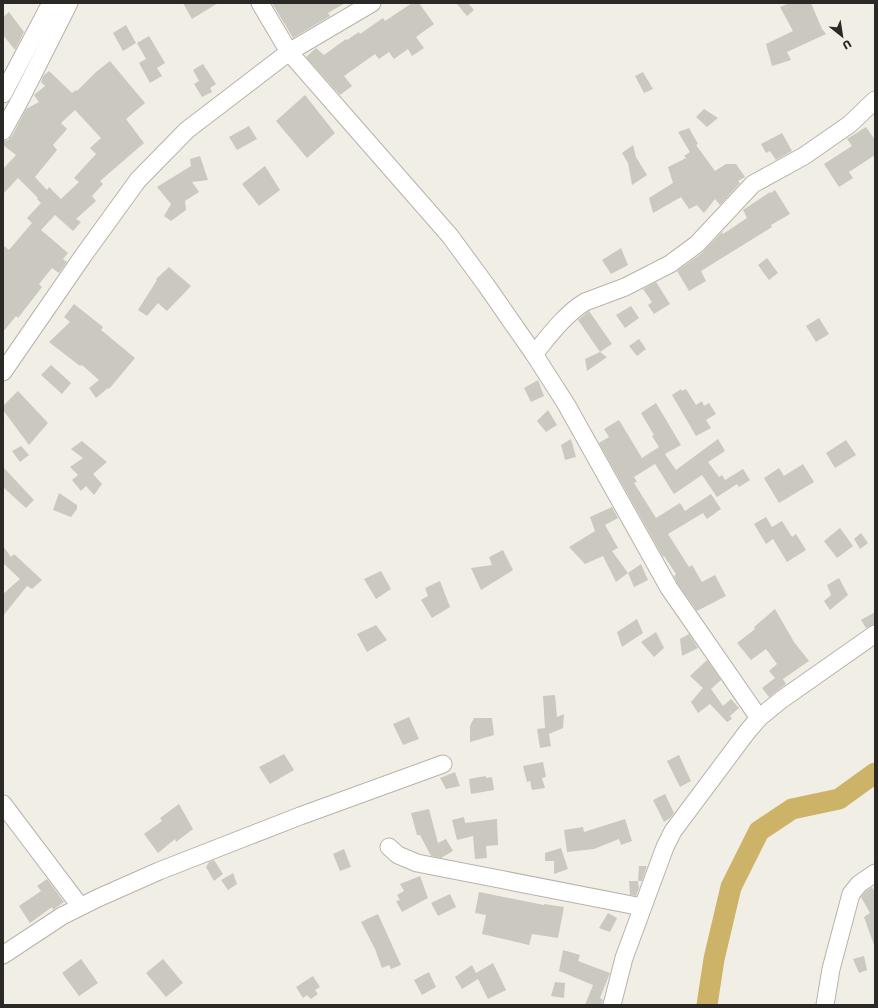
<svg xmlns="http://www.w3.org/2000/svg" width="878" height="1008" font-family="Rubik,sans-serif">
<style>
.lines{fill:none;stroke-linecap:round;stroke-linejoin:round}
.river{stroke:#cdb368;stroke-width:21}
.building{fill:#cbc8c0;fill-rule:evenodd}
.minor-casing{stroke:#b6b3ab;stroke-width:19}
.minor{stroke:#fff;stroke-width:17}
</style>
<rect width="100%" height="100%" fill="#f1eee6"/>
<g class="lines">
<!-- river -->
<path class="river" d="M707,1005L714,959L731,887L759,831L792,809L839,799L875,773"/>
</g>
<!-- building -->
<g class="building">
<path d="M183,3H218L192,19Z"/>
<path d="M272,3H345L328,13L330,16L293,38Z"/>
<path d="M412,3H419L434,24L416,37L424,48L412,56L408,49L394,59L389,52L379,59L375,54L344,76L352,86L340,95L306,57L316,48L324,55L346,39L347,40L359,32L360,34L383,18L385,21Z"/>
<path d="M456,3H468L474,10L467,16Z"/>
<path d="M790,3H811L822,29L826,34L787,52L791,60L772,66L766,44L793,31L780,7Z"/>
<path d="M9,12L24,32L15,50L3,35V17Z"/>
<path d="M126,25L136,43L123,51L113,33Z"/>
<path d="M149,36L165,63L157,68L162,76L150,83L139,63L146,59L137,43Z"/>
<path d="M110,61L145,103L126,119L144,143L100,181L103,184L92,196L96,201L76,219L81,222L73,231L55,215L41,230L68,253L63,259L67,262L59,273L52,268L39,284L42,287L18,318L16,316L3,332V245L9,250L32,223L27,218L41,203L37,199L38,198L18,178L3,194V169L16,155L3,145V141L8,140L12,136L26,109L39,102L34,95L45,86L41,82L43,76L49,71L72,93L76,90L77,91L96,72ZM75,110L101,138L90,148L96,154L74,178L79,182L61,199L49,187L47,190L35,177L57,150L53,145L67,129L61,123Z"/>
<path d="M203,64L216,84L210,88L212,92L202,97L194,84L199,81L193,70Z"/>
<path d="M643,72L653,89L644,93L635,76Z"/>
<path d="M305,95L335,133L307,158L276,121Z"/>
<path d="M704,109L718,118L707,127L696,117Z"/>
<path d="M249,126L257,139L237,150L229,137Z"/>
<path d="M866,127L875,140V155L849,172L853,178L839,187L824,164L852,146L847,139Z"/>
<path d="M689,128L698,144L696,145L715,171L726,164H736L745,177L738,181L740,183L720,205L715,199L704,213L697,205L689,209L681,197L653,213L649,198L673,183L668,167L686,158L684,156L690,152L678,132Z"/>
<path d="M782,133L792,151L776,160L770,151L766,153L761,144Z"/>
<path d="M633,145L636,157L647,175L632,185L628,163L622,153Z"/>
<path d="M200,156L208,180L192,182L199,192L185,201L186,210L171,221L164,216L171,204L157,187L191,166L190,159Z"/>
<path d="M265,166L280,190L259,206L242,184Z"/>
<path d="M775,190L790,214L771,225L772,227L701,271L706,281L689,291L677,271L702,253L722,232L723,234L747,218L743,210L770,192L771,193Z"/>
<path d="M621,248L628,265L611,274L602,260Z"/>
<path d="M767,258L778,273L769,280L758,265Z"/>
<path d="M169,267L191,286L167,311L158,303L147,316L138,310L157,280L156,279Z"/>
<path d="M656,282L670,304L654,314L648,305L652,302L643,289Z"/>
<path d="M74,304L103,327L101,330L135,358L109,389L108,388L96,398L89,388L99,380L82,365L80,366L49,342L70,322L64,317Z"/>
<path d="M631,306L639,318L625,328L616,315Z"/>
<path d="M589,311L612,344L600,352L578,320Z"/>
<path d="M819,318L829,334L816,342L806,326Z"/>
<path d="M639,339L646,349L637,356L629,346Z"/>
<path d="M600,352L607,357L587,371L585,359Z"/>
<path d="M51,365L71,383L62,394L41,375Z"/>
<path d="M538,380L544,396L531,402L524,388Z"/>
<path d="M681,389L682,391L686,389L696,405L702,401L704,406L709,403L716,414L706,420L711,428L696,436L672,395Z"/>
<path d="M18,391L48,423L29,445L3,410V406Z"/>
<path d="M656,403L681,445L665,454L676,470L718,439L725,451L708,462L719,477L722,475L725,480L743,469L750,480L739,487L737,484L717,497L702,475L674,494L655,464L634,477L637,482L634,483L656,518L680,503L685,511L711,494L721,509L707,519L703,513L668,534L689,567L692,565L702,582L715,575L726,596L697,611L677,583L674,576L676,574L664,556L663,557L599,443L609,437L604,429L619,420L642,458L659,447L652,436L654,435L641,413Z"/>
<path d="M548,410L557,425L546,432L537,421Z"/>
<path d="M571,439L576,457L565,460L561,445Z"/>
<path d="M846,440L856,455L835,468L826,453Z"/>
<path d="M82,441L107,462L93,474L102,484L94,495L86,486L81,491L72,480L78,475L70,467L83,458L71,449Z"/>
<path d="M21,446L29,455L20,462L12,451Z"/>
<path d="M803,464L814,482L779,503L764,478L779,468L784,476Z"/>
<path d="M3,467L34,500L26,508L3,487Z"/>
<path d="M59,493L77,505V509L71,517L53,510Z"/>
<path d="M612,507L618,518L605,525L618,548L612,551L628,573L616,582L603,556L585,564L569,547L595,531L590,517Z"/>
<path d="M766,517L772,527L782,521L792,537L796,534L806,550L787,562L773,539L766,544L754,524Z"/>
<path d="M840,528L853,546L837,558L824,541Z"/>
<path d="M861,533L868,543L860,549L854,539Z"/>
<path d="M3,546L11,557L14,554L42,580L32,589L27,586L3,616V594L20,579L3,563Z"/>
<path d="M503,550L513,570L481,590L471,568L492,565L489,557Z"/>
<path d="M641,564L648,580L634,587L628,573Z"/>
<path d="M381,571L391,589L376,599L364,579Z"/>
<path d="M839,578L848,595L830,610L824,601L831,595L827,585Z"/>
<path d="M440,581L450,607L432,618L421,600L428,596L425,588Z"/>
<path d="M775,609L794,642L809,661L783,679L786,684L769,697L762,688L775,678L769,671L777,664L766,649L751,660L737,643L755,629L754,627Z"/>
<path d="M875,612V624L866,628L861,620Z"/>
<path d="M637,619L643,633L622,647L617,632Z"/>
<path d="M376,625L387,640L367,652L357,634Z"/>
<path d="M656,632L664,648L654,657L641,642Z"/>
<path d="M689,634L698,648L682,656L680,639Z"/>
<path d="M707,660L721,680L711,689L723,706L731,699L739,708L730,716L732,719L727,722L710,704L698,713L691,702L703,688L690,676Z"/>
<path d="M555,695L557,717L564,714L563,728L549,734L551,746L540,748L537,729L545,728L543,696Z"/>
<path d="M409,717L419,739L403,745L393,724Z"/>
<path d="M474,718H492L494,735L470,742V726Z"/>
<path d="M284,754L294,770L270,784L259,767Z"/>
<path d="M679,755L691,781L680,787L667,761Z"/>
<path d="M543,762L546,777L542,778L545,788L532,790L530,781L527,782L523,766Z"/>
<path d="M455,772L460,786L446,789L440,778Z"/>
<path d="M486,776V778L492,777L494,790L471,794L469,779Z"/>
<path d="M665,794L674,813L670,818L664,822L653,800Z"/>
<path d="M179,804L193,829L176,842L175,839L158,853L144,834L162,821L160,818Z"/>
<path d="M429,809L438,843L446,839L453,851L441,858L431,856L420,835H417L411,813Z"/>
<path d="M464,817L465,823L497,819L498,845L486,846L487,858L475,859L473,836L457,840L452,820Z"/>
<path d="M625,819L632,841L621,845L619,839L594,849L567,852L564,830L583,827L584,832Z"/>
<path d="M561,848L568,869L554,874V861H545V853Z"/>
<path d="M344,849L351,867L340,871L333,854Z"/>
<path d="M214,860L223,874L214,881L206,867L209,862Z"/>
<path d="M639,866H647L642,881H638Z"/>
<path d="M233,873L237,884L228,890L221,880Z"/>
<path d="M420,876L428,898L402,912L396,901L400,900L397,895L404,891L400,884Z"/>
<path d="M47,879L64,902L53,910L52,907L30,923L19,906L41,891L37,886Z"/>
<path d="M629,881H638L639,888L636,896L630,895Z"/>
<path d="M872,887L875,892L874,945L864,917L870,913L861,897L866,891Z"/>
<path d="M479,892L544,905V904L564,907L558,938L532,934L529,945L482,934L486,915L475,913Z"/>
<path d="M450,894L456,907L438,916L431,903Z"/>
<path d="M608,913L617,918L610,932L599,928Z"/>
<path d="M378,914L401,965L391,969L389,965L382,968L375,949L361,922Z"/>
<path d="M563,950L580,955L578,961L610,973L600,998L603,1000L602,1005H585L593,985L559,971Z"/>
<path d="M864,956L867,970L859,973L853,959Z"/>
<path d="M81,959L98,983L79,996L62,973Z"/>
<path d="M163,959L183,983L166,997L146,973Z"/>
<path d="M493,963L506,990L488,999L478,979L462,989L455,977L472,965L476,973Z"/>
<path d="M429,972L436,987L422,995L414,980Z"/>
<path d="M313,976L320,987L315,990L318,994L311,999L307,995L303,998L296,987Z"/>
<path d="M555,982L565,983L564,998L551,996Z"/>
</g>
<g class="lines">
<!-- minor casing -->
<g class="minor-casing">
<g id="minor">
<path d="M260,3L289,52L450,236L486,285L534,354L566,404L669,588L759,718"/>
<path d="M3,94L51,3"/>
<path d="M3,131L20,100L69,3"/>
<path d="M534,354C549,336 565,314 585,302L625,287L670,264L697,244L753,184L804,156L850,124L875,100"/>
<path d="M3,372L83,256L138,180L187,130L289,52L372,3"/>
<path d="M3,804L80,906"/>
<path d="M389,847L398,855L417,863L642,907"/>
<path d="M3,955L62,916L98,898L159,871L300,816L443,764"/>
<path d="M612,1005L624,958L665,847L673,831L747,732L759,718L781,700L875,634"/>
<path d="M825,1005L831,969L851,894L859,884L875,873"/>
</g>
</g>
<!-- minor -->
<use href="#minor" class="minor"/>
</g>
<!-- border -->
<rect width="878" height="1008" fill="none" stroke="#2a2926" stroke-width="8"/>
<!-- north arrow -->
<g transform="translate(842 36) rotate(150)" stroke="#f1eee6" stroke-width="3" paint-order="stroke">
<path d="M0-3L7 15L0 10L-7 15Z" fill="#2a2926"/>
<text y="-6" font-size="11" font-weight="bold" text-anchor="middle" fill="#2a2926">U</text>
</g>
</svg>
